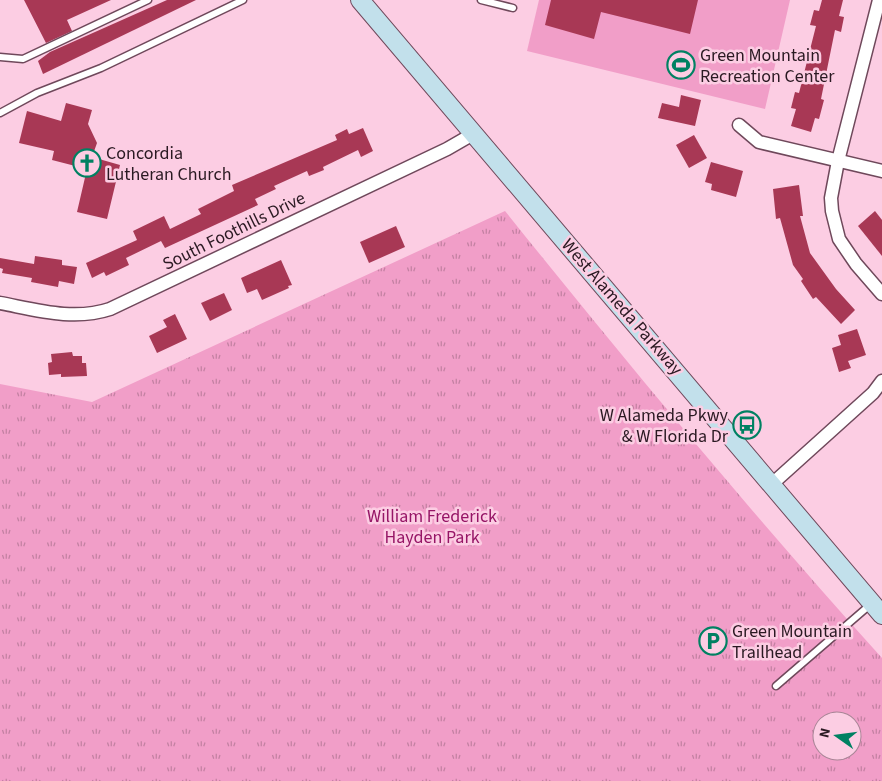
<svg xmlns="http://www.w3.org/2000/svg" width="882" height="781" font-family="'Source Sans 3',sans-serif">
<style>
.park{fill:url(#park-tufts);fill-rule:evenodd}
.garden{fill:#f19ec8}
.building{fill:#a83855}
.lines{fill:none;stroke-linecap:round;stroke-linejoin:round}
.service-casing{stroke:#6f485b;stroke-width:9}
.minor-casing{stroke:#6f485b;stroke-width:15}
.secondary-casing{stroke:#6f485b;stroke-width:20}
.service{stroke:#fff;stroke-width:6}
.minor{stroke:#fff;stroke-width:12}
.secondary{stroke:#c2e0eb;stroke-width:18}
.labels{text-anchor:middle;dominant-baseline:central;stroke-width:5;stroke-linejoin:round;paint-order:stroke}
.poi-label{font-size:18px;fill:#2a1922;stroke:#fccde3;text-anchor:start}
.street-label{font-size:18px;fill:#2a1922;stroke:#fccde3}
.park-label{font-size:18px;fill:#961566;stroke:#fccde3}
</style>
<defs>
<pattern id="park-tufts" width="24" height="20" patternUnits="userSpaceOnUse" patternTransform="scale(1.25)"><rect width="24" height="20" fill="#f19ec8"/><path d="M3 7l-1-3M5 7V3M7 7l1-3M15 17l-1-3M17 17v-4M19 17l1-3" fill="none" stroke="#c380a2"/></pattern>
</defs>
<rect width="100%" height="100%" fill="#fccde3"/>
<!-- park -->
<path class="park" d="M505,211C627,363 751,513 882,658V781H0V384L92,402ZM822,721H852V751H822Z"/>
<!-- garden -->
<path class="garden" d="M539,0H790L765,109L527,51Z"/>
<!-- building -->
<g class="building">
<path d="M24,0H111L67,20L72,31L46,43Z"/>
<path d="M167,0H196L43,74L38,61L50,52Z"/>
<path d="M551,0H698L690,34L601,12L594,39L545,25Z"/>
<path d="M822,0H843L839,16L844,17L841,32L835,30L821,99L824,100L819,119L815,118L811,132L791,126L796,109L791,108L795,92L799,93L816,26L810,25L814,10L819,11Z"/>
<path d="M681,95L701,100L695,126L658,118L662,103L679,107Z"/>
<path d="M66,103L92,110L88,124L97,143L92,157L120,165L107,219L77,212L87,169L52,160L54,151L19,143L27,111L61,121Z"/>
<path d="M363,128L373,151L361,157L358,150L323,167L324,170L309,176L307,171L274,186L276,189L255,199L258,205L165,248L161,241L126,258L129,265L106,276L104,272L92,278L86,263L137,240L133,231L164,216L170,229L201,214L198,209L234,191L232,185L337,140L335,135L347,129L349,134Z"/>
<path d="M694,135L707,158L689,168L676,145Z"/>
<path d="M711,162L743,171L736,197L711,190L712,184L705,182Z"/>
<path d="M799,185L803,216H800L810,253L836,289L855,310L841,324L816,297L813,299L801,281L803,279L793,265L780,218L776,219L773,189Z"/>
<path d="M875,211L882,220V256L858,226Z"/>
<path d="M396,226L405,247L369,263L360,242Z"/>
<path d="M35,256L62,260V265L77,267L74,284L59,281L58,287L31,282L32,278L2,273L3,269L0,268V258L34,264Z"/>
<path d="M281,260L292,285L288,286L289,288L262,300L257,289L247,293L241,278Z"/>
<path d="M224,293L232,310L210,321L201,303Z"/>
<path d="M175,314L187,339L157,353L149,336L167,327L163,320Z"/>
<path d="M857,329L866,355L848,361L851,368L839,372L832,348L841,345L838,335Z"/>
<path d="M72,352L73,356H82V363H86L87,376L61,377V374L49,375L48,363L52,362L51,354Z"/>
</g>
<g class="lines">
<!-- service casing -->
<g class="service-casing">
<g id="service">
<path d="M481,0L513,8"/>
<path d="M0,57L23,59L148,0"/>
<path d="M0,113L37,93L101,68L243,0"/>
<path d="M776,686L871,604"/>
</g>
</g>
<!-- minor casing -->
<g class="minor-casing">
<g id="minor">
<path d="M879,0L838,161L831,198L832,211L839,239L856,264L882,294"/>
<path d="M739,125L759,142L882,171"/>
<path d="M0,303C37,310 74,321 110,309L447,149L473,134"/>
<path d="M772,484L873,393L882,381"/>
</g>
</g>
<!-- secondary casing -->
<g class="secondary-casing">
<path id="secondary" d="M360,0L882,615"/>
</g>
<!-- service -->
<use href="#service" class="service"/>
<!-- minor -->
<use href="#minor" class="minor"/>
<!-- secondary -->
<use href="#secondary" class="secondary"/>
</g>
<!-- icons -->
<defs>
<g id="stadium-ring" transform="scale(1.4375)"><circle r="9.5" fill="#fccde3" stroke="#008162" stroke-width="1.5"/><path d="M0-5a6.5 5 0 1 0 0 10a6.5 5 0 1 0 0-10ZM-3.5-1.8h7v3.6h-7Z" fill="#008162"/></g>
<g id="church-ring" transform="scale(1.4375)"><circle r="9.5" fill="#fccde3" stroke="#008162" stroke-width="1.5"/><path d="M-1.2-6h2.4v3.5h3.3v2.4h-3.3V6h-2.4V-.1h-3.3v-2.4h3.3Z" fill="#008162"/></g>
<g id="bus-ring" transform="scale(1.4375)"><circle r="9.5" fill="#fccde3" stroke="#008162" stroke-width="1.5"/><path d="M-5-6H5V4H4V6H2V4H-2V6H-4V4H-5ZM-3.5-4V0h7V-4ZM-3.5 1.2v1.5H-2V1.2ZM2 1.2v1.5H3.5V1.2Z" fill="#008162"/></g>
<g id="parking-ring" transform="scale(1.4375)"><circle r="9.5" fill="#fccde3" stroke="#008162" stroke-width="1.5"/><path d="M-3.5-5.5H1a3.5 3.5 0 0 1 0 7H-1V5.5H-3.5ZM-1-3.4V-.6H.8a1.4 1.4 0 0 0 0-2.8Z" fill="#008162"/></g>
</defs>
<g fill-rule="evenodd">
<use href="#stadium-ring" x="681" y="65"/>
<use href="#church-ring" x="87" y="163"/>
<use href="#bus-ring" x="747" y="425"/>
<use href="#parking-ring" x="713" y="641"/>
</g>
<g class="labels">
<!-- poi labels -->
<g class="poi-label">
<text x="700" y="55">Green Mountain<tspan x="700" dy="21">Recreation Center</tspan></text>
<text x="106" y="153">Concordia<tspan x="106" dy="21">Lutheran Church</tspan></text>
<text x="728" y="415" text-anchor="end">W Alameda Pkwy<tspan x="728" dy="21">&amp; W Florida Dr</tspan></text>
<text x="732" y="631">Green Mountain<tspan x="732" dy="21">Trailhead</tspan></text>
</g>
<!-- street labels -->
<g class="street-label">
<text transform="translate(234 231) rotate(-26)">South Foothills Drive</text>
<text transform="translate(622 307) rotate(49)">West Alameda Parkway</text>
</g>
<!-- park labels -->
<g class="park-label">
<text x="432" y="516">William Frederick<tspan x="432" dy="21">Hayden Park</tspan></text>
</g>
</g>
<!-- north arrow -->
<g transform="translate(837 736) rotate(284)"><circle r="24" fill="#fccde3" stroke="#a88596"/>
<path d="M0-4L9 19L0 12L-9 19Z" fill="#008162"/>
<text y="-8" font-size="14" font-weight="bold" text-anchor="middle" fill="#2a1922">N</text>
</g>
</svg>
